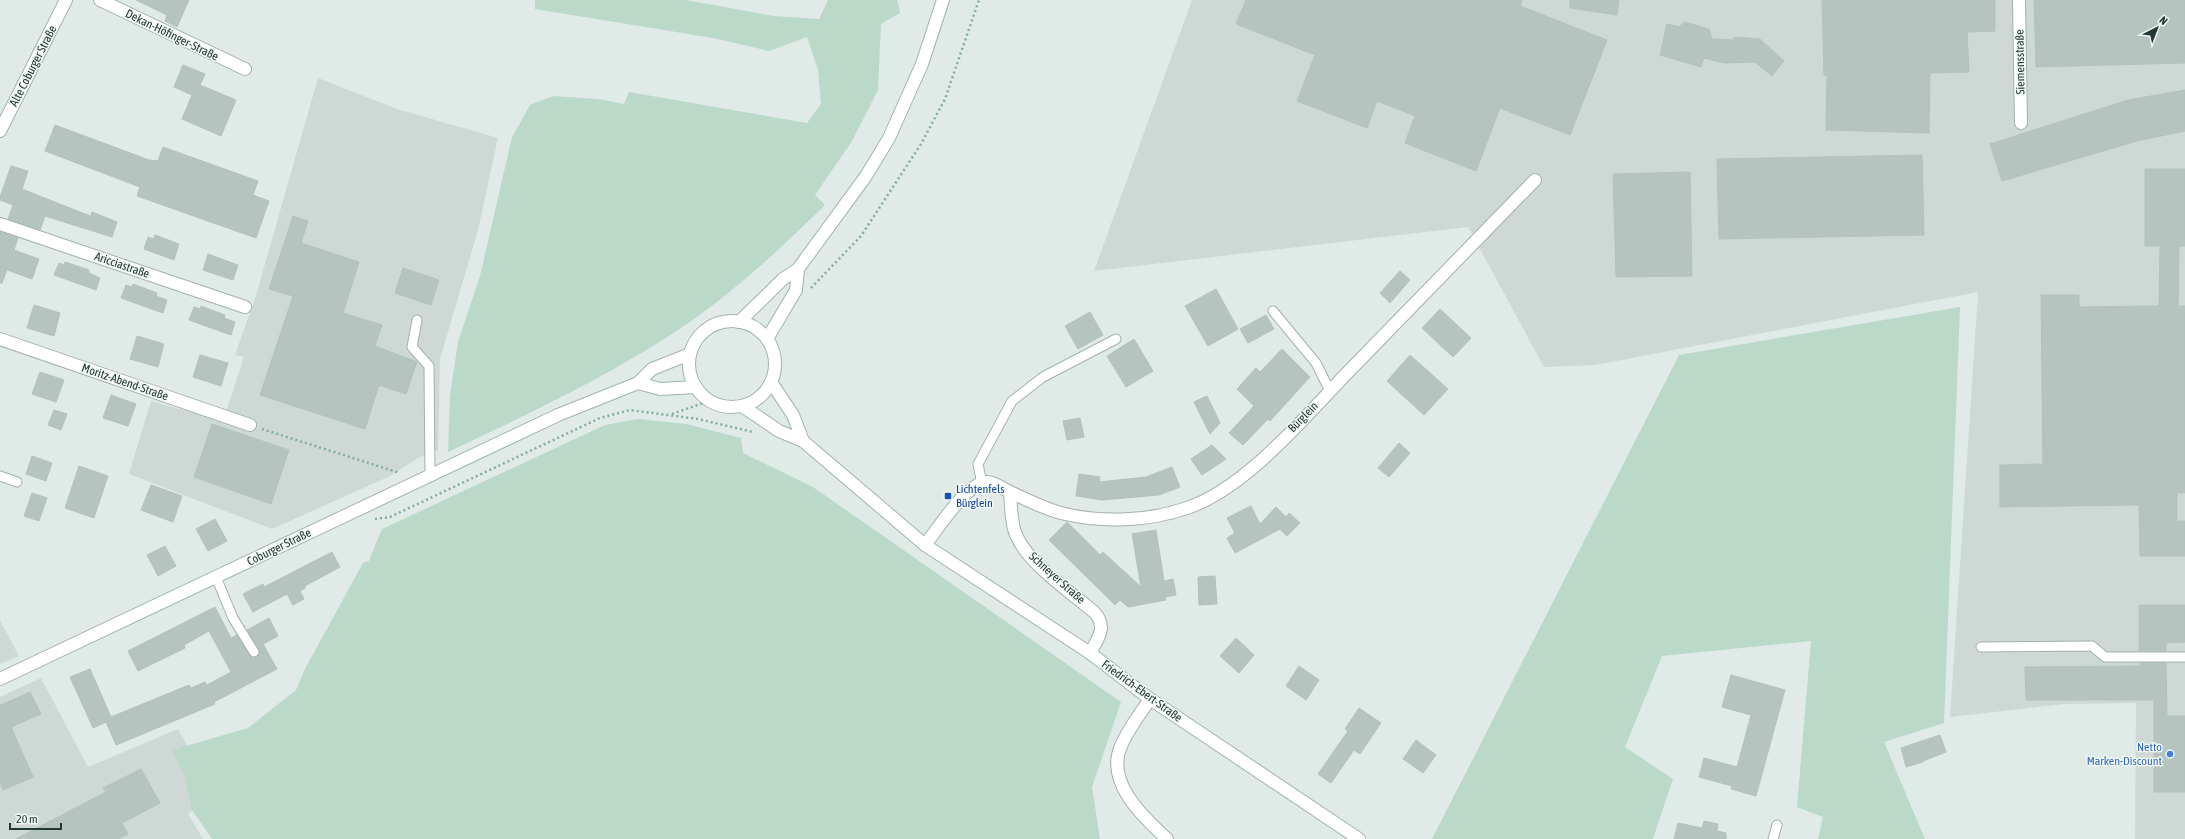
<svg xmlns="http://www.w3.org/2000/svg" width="2185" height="839" font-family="'Asap Condensed',sans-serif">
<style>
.built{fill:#ced9d6}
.green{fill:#bad9c8}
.building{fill:#b6c4c0;stroke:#b3c2bf}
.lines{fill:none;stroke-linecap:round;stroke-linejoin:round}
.lane-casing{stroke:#a3b1ae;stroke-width:11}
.street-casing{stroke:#a3b1ae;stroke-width:14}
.secondary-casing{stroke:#a0b4b1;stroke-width:14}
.path{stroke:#83aba5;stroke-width:2.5;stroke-dasharray:2 3;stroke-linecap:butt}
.lane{stroke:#fff;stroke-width:9}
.street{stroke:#fff;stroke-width:12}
.secondary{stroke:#fff;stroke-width:12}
.transit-dot{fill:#1a4fb4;stroke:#f0f7f4;stroke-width:1.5}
.shop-dot{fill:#3f7fe0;stroke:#f0f7f4;stroke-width:1.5}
.labels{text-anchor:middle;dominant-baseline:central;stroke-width:3;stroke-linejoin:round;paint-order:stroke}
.street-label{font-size:12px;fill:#223836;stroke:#f0f7f4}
.transit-label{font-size:12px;fill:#164399;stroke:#f0f7f4;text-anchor:start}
.shop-label{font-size:12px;fill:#366cbe;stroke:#f0f7f4;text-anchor:end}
</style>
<rect width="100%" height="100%" fill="#e0eae7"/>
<!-- built -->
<g class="built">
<path d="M1192,0H2185V839H2135L2136,703L2065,704L1950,717L1978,292L1595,365L1544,367L1468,227L1094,271Z"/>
<path d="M318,78L397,109L498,138L478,230L440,359L438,450L420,457L388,477L272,529L129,474L151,401L223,421L244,357L235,355L255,299Z"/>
<path d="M0,620L19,656L0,664Z"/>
<path d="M41,678L88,767L178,729L213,791L188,814L203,839H0V697Z"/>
</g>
<!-- green -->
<g class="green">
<path d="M535,0H686L773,16L819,19L828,0H897L900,13L881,24L878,90L852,141L815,195L825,205C778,251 730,296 675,332C603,379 526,415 448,452L450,396L458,342L480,276L512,137L530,105L553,96L598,99L624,104L629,92L807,123L821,104L818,70L807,37L769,51L713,38L535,9Z"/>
<path d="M1960,307L1944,723L1884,742L1925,839H1818L1823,817L1797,807L1811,641L1662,656L1625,747L1673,779L1653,839H1432L1679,355Z"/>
<path d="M638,419L686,424L741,438L743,453L813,487L1121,702L1092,787L1100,839H212L192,810L185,777L172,750L248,728L296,690L306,667L363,563L369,561L382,529L605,425Z"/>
</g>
<!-- building -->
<g class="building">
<path d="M136,0H189L177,27L165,21L167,15Z"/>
<path d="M1246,0H1522L1520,6L1607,40L1570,135L1500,108L1476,171L1405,143L1415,116L1377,101L1367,128L1297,101L1315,55L1236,24Z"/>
<path d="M1570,0H1619L1617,15L1570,8Z"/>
<path d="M1822,0H1995V31L1967,32L1969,72L1930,73L1929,133L1826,130L1827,75H1824Z"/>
<path d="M2034,0H2185V63L2036,67Z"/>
<path d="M1685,22L1709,29L1712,39L1734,40V37L1760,39L1784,61L1772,76L1755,62L1724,63L1704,58L1701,67L1660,55L1667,24L1679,27Z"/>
<path d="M183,65L205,74L200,85L236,100L221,136L182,119L192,95L174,87Z"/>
<path d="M2185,90V131L2137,141L2002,181L1990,144L2128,100Z"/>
<path d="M55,125L149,160L158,161L163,147L258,181L253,195L269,201L256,238L137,196L140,187L45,151Z"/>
<path d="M1922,155L1924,235L1719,239L1717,159Z"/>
<path d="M11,166L28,171L22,189L85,214L91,216L92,212L117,222L112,237L45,216L40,230L8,219L13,205L0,200V197Z"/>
<path d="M2145,169H2185V246H2179L2178,306H2185V493H2177V521H2185V556H2140L2139,505L2000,507V465L2043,464L2041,295H2079V307L2159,306L2160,246H2145Z"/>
<path d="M1690,172L1692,276L1616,277L1613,174Z"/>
<path d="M293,216L308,221L301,243L359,262L343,313L382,325L375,346L417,362L406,394L379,385L365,429L260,395L293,296L269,289Z"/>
<path d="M0,232L18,238L14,250L39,259L32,279L7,270L2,283H0Z"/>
<path d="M155,235L179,244L174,260L144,249L148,237L154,239Z"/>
<path d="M208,254L238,265L233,280L203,270Z"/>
<path d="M65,262L89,270V273L100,278L96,290L54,275L59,263L64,265Z"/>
<path d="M403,268L439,280L431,305L395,293Z"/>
<path d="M1400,271L1410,280L1390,303L1380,293Z"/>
<path d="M133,284L157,293L156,296L167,300L163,313L121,298L126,285L132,287Z"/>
<path d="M1216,289L1238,329L1208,346L1185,306Z"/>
<path d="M34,305L60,313L54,336L27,328Z"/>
<path d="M201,306L225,315L224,318L235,322L231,335L189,320L194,307L200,309Z"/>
<path d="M1440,309L1471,338L1453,357L1422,328Z"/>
<path d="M1090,312L1103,335L1078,349L1065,326Z"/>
<path d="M1266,315L1274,329L1248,343L1240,329Z"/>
<path d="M137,336L164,344L158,367L130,359Z"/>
<path d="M1134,339L1153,371L1126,387L1107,356Z"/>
<path d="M1282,349L1310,377L1270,421L1268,419L1243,445L1229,433L1254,406L1237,389L1256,368L1260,372Z"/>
<path d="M200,355L228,363L221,386L193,377Z"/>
<path d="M1410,355L1448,389L1424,415L1387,381Z"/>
<path d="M40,372L64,380L56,402L32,394Z"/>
<path d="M111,395L136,404L128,426L103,418Z"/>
<path d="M1207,396L1220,423L1210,434L1194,402Z"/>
<path d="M54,410L67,414L61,430L48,425Z"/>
<path d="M1080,418L1084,437L1067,440L1063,421Z"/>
<path d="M212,424L289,450L271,504L194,477Z"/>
<path d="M1399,443L1410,453L1389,477L1378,468Z"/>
<path d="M1212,445L1226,459L1202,475L1191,459Z"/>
<path d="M32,456L52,463L46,481L26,474Z"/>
<path d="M79,466L108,476L94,518L65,508Z"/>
<path d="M1172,467L1180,487L1159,495L1102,500L1076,496L1079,474L1100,477L1099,482L1146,477Z"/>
<path d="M151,485L182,496L173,522L141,510Z"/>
<path d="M32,493L47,498L39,521L24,516Z"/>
<path d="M1251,506L1260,524L1276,507L1286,517L1289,513L1300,523L1287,536L1280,529L1235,553L1227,538L1235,533L1227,518Z"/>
<path d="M215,519L227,541L208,551L196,529Z"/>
<path d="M1067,522L1100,555L1103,552L1141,587L1132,534L1156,530L1164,581L1173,579L1176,595L1165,597L1166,600L1128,607L1120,600L1115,605L1049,540Z"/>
<path d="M165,546L176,566L158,576L147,555Z"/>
<path d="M332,552L340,567L305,586V588L300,591L304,599L293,605L287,594L253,612L243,594L263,584L264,587Z"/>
<path d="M1215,576L1217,604L1199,605L1198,577Z"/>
<path d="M2139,605H2185V642L2166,643V651H2139Z"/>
<path d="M215,607L231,638L237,635L249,655L254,658L257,657L260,651L247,630L269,618L278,636L263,644L277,669L214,702L215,704L116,745L106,722L93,728L70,677L90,669L111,717L189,685L191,688L205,682L207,685L231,672L209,631L184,645L185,648L138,671L128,651Z"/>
<path d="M1236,638L1254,655L1239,673L1220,656Z"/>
<path d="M2140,663H2166L2167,716H2185V792H2154V700H2026L2025,667L2140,666Z"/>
<path d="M1299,666L1319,680L1306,700L1286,686Z"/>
<path d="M1731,675L1785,690L1756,796L1731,789L1732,786L1699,777L1704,758L1737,767L1751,715L1722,707Z"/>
<path d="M30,692L41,714L11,727L33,777L3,790L0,782V704L1,705Z"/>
<path d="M1359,708L1381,723L1360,754L1354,750L1331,783L1318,774L1348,731L1345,729Z"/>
<path d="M1940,735L1946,752L1923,761V762L1906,767L1901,748Z"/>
<path d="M1416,740L1436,755L1423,773L1403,759Z"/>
<path d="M141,769L160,803L122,823L128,834L118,839H16L106,792L103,788Z"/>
<path d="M1704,821L1718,824L1717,831L1726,833V839H1674L1678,823L1702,828Z"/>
</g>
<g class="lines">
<!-- lane casing -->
<g class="lane-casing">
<g id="lane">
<path d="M1273,311L1316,363L1330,391"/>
<path d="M417,320L412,347L429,366L430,475"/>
<path d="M0,476L17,482"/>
<path d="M982,484L978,464L1012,401L1043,377L1116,339"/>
<path d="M216,577L233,618L254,652"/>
<path d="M1981,647L2092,646L2105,657H2185"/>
<path d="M1773,839L1777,825"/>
</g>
</g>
<!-- street casing -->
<g class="street-casing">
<g id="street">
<path d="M100,0L245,69"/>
<path d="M2019,0L2021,123"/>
<path d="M0,131L66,0"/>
<path d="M0,224L245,307"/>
<path d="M0,339L250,425"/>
<path d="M1010,492C1028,500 1046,510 1065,514C1104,523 1149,521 1187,508C1247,488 1308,413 1351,369C1413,306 1474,243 1535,180"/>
<path d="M925,545C937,530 967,482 987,482C995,482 1003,489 1010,492C1011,504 1011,517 1014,529C1023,561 1070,591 1094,612C1108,627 1098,638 1090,653"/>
<path d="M1150,699C1140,714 1128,729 1121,746C1105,782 1143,817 1167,839"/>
</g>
</g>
<!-- secondary casing -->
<g class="secondary-casing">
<g id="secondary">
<circle cx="732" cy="364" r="43"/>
<path d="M739,322L783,279L798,269L866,176L889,138L922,64L943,0"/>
<path d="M767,339L796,290L798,269"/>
<path d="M771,382L793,415L803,441"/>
<path d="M638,383L660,389L696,387"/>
<path d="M742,406L779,431L803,441L925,545L1090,653L1150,699L1359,839"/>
<path d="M0,679L558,415L638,383L652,369L690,354"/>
</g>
</g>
<!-- path -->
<g class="path">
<path d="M811,288L861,236L921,144L945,99L979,0"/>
<path d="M672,414L709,401"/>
<path d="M262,429L400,473"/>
<path d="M375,519L390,517L600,418L630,410L698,419L753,432"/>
</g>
<!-- lane -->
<use href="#lane" class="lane"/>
<!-- street -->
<use href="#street" class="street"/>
<!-- secondary -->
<use href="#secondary" class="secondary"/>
</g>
<!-- markers -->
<rect class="transit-dot" x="944" y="492" width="8" height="8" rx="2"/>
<circle class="shop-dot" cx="2170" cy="754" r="4"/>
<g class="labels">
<!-- street labels -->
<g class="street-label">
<text transform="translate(172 35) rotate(26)">Dekan-Höfinger-Straße</text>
<text transform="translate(2020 62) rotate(-91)">Siemensstraße</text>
<text transform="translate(33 66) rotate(-63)">Alte Coburger Straße</text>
<text transform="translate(122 265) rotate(19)">Aricciastraße</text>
<text transform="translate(125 382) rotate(19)">Moritz-Abend-Straße</text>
<text transform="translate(1303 417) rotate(-46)">Bürglein</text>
<text transform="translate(279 547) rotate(-26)">Coburger Straße</text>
<text transform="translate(1057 578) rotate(42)">Schneyer Straße</text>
<text transform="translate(1142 691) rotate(36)">Friedrich-Ebert-Straße</text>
</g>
<!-- transit labels -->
<g class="transit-label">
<text x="956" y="489">Lichtenfels<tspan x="956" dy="14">Bürglein</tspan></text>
</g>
<!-- shop labels -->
<g class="shop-label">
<text x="2162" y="747">Netto<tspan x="2162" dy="14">Marken-Discount</tspan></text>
</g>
</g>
<!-- north arrow -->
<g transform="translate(2157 28) rotate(42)" stroke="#f0f7f4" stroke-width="3" paint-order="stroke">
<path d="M0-3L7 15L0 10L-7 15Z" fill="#223836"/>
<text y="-6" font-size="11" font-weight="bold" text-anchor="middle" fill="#223836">N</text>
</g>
<!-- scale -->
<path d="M10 823v6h51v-6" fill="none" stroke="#223836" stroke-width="2"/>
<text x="16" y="823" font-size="12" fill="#223836" stroke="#f0f7f4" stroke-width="3" paint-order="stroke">20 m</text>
</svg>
